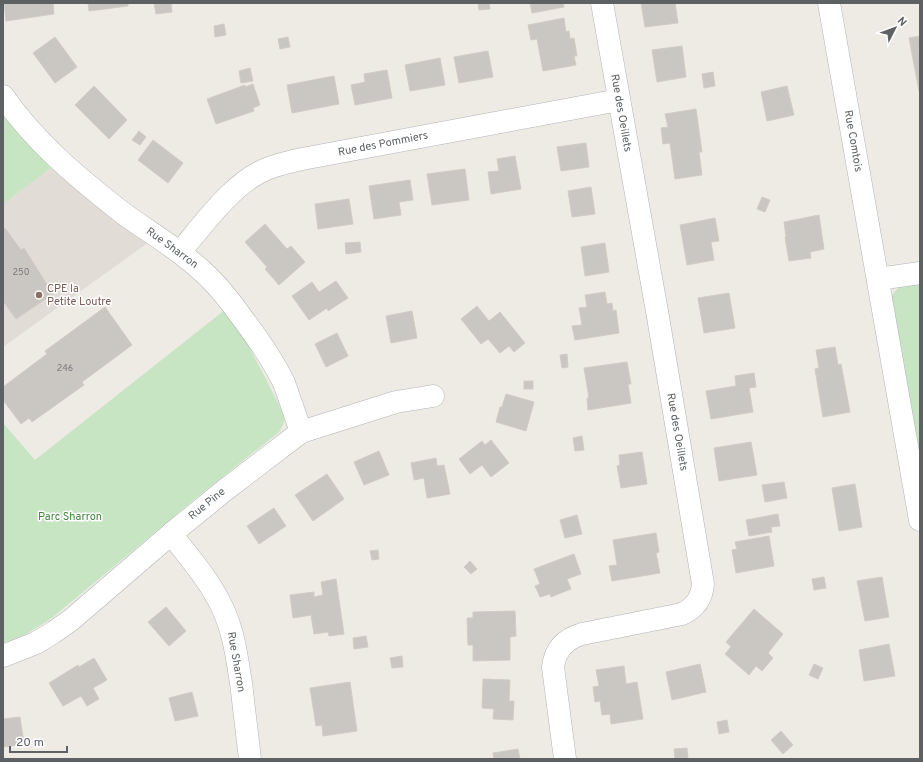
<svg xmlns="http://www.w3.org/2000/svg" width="923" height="762" font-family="Overpass,sans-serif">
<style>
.education{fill:#e1dcd6}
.green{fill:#c7e4c3}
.building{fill:#cac6c2;stroke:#d3ccc3}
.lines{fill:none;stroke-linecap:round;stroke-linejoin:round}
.minor-casing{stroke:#b0b3b6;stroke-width:23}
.minor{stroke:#fff;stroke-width:22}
.education-dot{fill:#8d6e63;stroke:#fff;stroke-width:1.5}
.labels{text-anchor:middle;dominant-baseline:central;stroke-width:3;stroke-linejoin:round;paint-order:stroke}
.number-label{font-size:9px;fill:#787a7c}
.street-label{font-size:11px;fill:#5d6164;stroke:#fff}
.education-label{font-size:11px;fill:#785e54;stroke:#fff;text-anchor:start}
.park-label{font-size:11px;fill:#41853b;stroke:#fff}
</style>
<rect width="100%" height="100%" fill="#eeebe5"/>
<!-- education -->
<path class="education" d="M51,168L78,191L149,242L3,347V204Z"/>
<!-- green -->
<g class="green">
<path d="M3,115L51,168L3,204Z"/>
<path d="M920,283V462L892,301V295L899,287Z"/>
<path d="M226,309C248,342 265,377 283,413C285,421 284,425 279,432L196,498L53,617C37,628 21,638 3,645V423L35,460Z"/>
</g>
<!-- building -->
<g class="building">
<path d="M4,3H53L54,14L6,21Z"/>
<path d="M88,3H128V6L89,11Z"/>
<path d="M154,3H177L171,4L172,12L156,14Z"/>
<path d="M478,3H489L490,9L479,10Z"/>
<path d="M530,3H563L564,7L532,13Z"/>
<path d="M641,3H675L678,23L645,27Z"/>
<path d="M564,18L566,32L569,31L570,39L574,38L577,56H574L576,65L543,71L537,39L531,40L528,25Z"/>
<path d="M224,24L226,35L215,37L214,26Z"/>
<path d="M920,36V91H919L909,38Z"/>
<path d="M55,37L77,67L55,83L33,53Z"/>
<path d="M288,37L290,47L280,49L278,39Z"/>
<path d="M682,46L686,77L657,82L652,50Z"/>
<path d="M488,51L493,77L459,83L454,57Z"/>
<path d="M440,58L445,85L410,91L405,65Z"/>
<path d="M250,68L253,81L241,83L239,71Z"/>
<path d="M387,70L392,98L355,105L351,85L365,82L364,74Z"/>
<path d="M713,72L715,86L704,88L702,74Z"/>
<path d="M334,76L339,104L292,113L287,85Z"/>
<path d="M253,84L260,105L253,108L254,111L216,124L207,99L245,85V87Z"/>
<path d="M94,86L127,120L109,139L75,105Z"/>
<path d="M787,86L794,115L767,121L761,92Z"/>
<path d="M696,109L702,152H699L702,175L675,179L670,143L663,144L661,128L668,127L665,114Z"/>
<path d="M139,131L146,137L140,145L132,140Z"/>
<path d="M153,140L183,163L168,183L138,160Z"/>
<path d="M586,143L589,167L561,171L557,147Z"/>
<path d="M515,156L521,189L491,194L488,172L499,171L497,159Z"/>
<path d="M465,169L469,200L432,205L427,174Z"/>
<path d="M410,180L413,200L399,202L401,215L374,219L369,186Z"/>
<path d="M591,187L595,214L572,217L568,191Z"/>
<path d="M762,197L770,200L765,212L757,209Z"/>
<path d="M349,199L353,224L318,229L315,204Z"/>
<path d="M819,215L824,249L810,252L811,258L789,261L785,237H786L784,222Z"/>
<path d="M715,218L719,241L711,242L714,260L687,265L680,225Z"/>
<path d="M265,224L287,249L291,246L305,262L279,285L265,269L267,267L245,242Z"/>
<path d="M5,228L21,250L24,248L53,294L16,319L3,301V230Z"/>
<path d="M360,242L361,252L346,254L345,243Z"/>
<path d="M605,243L609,272L585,276L581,247Z"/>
<path d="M336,281L348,298L328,311L327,308L309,320L292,296L312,282L319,292Z"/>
<path d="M605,292L607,304L612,303L613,311L616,310L619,333L575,340L572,326L582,325L579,308L587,307L585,295Z"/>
<path d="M729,293L735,328L704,333L698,298Z"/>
<path d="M477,306L489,321L500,312L525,343L514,352L509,346L500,353L488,339L481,344L461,319Z"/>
<path d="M105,307L132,345L82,382L84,385L32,422L29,418L21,424L3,400V387L47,354L45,351Z"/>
<path d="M412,311L417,338L391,343L386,316Z"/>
<path d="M337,333L348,356L326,367L315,344Z"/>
<path d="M835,347L838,365L841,364L850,412L823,417L815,369L819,368L816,350Z"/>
<path d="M567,354L568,367L562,368L560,355Z"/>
<path d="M627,362L631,384H628L631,403L588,410L587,398H589L584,368Z"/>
<path d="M754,373L756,387L749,388L753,412L711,419L706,391L736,386L735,376Z"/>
<rect x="524" y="381" width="9" height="8"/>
<path d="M506,394L534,402L526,431L496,422L500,407H502Z"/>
<path d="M582,436L584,450L575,451L573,438Z"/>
<path d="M491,440L509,463L491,477L482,465L470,474L459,459L482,441L485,445Z"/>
<path d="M751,442L757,475L719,481L714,448Z"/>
<path d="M379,451L389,475L364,485L354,462Z"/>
<path d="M642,452L647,484L621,488L617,466L620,465L619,455Z"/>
<path d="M436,458L437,466L444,465L450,494L427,498L424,478L414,480L411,463Z"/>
<path d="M327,474L344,499L313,521L295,495Z"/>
<path d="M784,482L787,498L765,502L762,485Z"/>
<path d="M855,484L862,527L839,531L832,488Z"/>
<path d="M274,508L286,526L259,544L247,526Z"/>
<path d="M778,514L780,526L771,527L772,532L749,536L746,520Z"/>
<path d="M577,515L582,534L565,538L560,520Z"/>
<path d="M656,533L659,552L656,553L660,573L612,581L609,566L617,565L613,540Z"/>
<path d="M769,536L774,566L736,573L732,550L737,549L735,542Z"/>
<path d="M378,550L379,559L372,560L370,551Z"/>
<path d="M574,554L581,574L567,579L571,589L551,597L550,594L540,597L535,586L540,584L534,569Z"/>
<path d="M470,561L477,569L471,574L464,567Z"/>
<path d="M824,577L826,588L814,590L812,579Z"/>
<path d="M882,577L889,617L865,621L857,581Z"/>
<path d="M336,579L344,634L329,636L328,632L314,634L311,615L293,618L290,595L314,592V597L323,595L321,582Z"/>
<path d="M166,607L186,631L169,646L148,622Z"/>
<path d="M754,609L783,634L768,653L773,658L762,671L756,666L749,675L725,654L731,647L726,642Z"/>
<path d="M515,611L516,636L510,637V660L473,661V645H468L467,618H473V612Z"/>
<path d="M366,636L368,647L354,649L353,638Z"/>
<path d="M889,644L895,676L864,681L859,650Z"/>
<path d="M402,656L403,667L392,668L390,658Z"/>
<path d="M94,658L107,680L93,688L99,699L87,706L81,696L63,706L49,683L78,665L79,667Z"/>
<path d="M700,664L706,692L672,700L666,672Z"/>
<path d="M814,664L823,668L818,679L809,675Z"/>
<path d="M624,666L626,684L637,682L643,719L611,724L610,714L602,715L600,701L595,702L593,687L599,686L596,670Z"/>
<path d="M483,679L510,680L509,701H514L513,720L493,719L494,709L482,708Z"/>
<path d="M350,682L357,731L323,736L322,725L316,726L310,688Z"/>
<path d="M192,692L198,716L175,721L169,698Z"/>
<path d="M20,717L24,744L3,747V719Z"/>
<path d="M727,720L729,732L719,734L717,722Z"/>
<path d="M781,731L793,745L783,754L771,740Z"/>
<path d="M687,748L688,759H675L674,749Z"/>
<path d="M518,749L520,759H494L493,753Z"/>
</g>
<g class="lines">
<!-- minor casing -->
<g class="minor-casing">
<g id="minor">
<path d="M829,3L920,520"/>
<path d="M3,96C34,141 77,177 119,210C146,231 177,247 202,271C218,285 231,302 243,319C258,339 273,360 284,383C290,399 295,415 301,432"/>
<path d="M180,252C203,225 229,188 260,172C273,165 288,162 302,159L619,100"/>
<path d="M878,279L920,273"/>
<path d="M171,534C190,558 210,581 223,609C234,633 237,658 241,683C244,708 247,734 250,759"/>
<path d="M3,656L36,643L54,632L71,620L171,534L225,490L301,432L396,402L433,396"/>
<path d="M565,759L553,667C555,650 565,639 582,634L682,614C695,608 702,598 703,584L658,317L602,3"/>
</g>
</g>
<!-- minor -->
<use href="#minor" class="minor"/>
</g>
<!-- markers -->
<circle class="education-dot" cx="39" cy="295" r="4"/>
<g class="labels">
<!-- number labels -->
<g class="number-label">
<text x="21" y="272">250</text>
<text x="65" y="368">246</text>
</g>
<!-- street labels -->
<g class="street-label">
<text transform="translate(621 113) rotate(80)">Rue des Oeillets</text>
<text transform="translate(853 141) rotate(80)">Rue Comtois</text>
<text transform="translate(383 144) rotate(-11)">Rue des Pommiers</text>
<text transform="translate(172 248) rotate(36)">Rue Sharron</text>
<text transform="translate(677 432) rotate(80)">Rue des Oeillets</text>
<text transform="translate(207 504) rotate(-39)">Rue Pine</text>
<text transform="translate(236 662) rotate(80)">Rue Sharron</text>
</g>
<!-- education labels -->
<g class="education-label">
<text x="47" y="289">CPE la<tspan x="47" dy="13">Petite Loutre</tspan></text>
</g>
<!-- park labels -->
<g class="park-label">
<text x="70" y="517">Parc Sharron</text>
</g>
</g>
<!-- border -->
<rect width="923" height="762" fill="none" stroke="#5d6164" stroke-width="8"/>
<!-- north arrow -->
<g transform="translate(895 28) rotate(48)" stroke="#ffffff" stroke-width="3" paint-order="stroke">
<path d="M0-3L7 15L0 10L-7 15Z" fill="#5d6164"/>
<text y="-6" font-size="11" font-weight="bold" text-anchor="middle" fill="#5d6164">N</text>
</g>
<!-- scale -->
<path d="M10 746v6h57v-6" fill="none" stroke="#5d6164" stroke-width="2"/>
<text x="16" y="746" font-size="12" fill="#5d6164" stroke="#ffffff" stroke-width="3" paint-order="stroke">20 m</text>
</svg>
